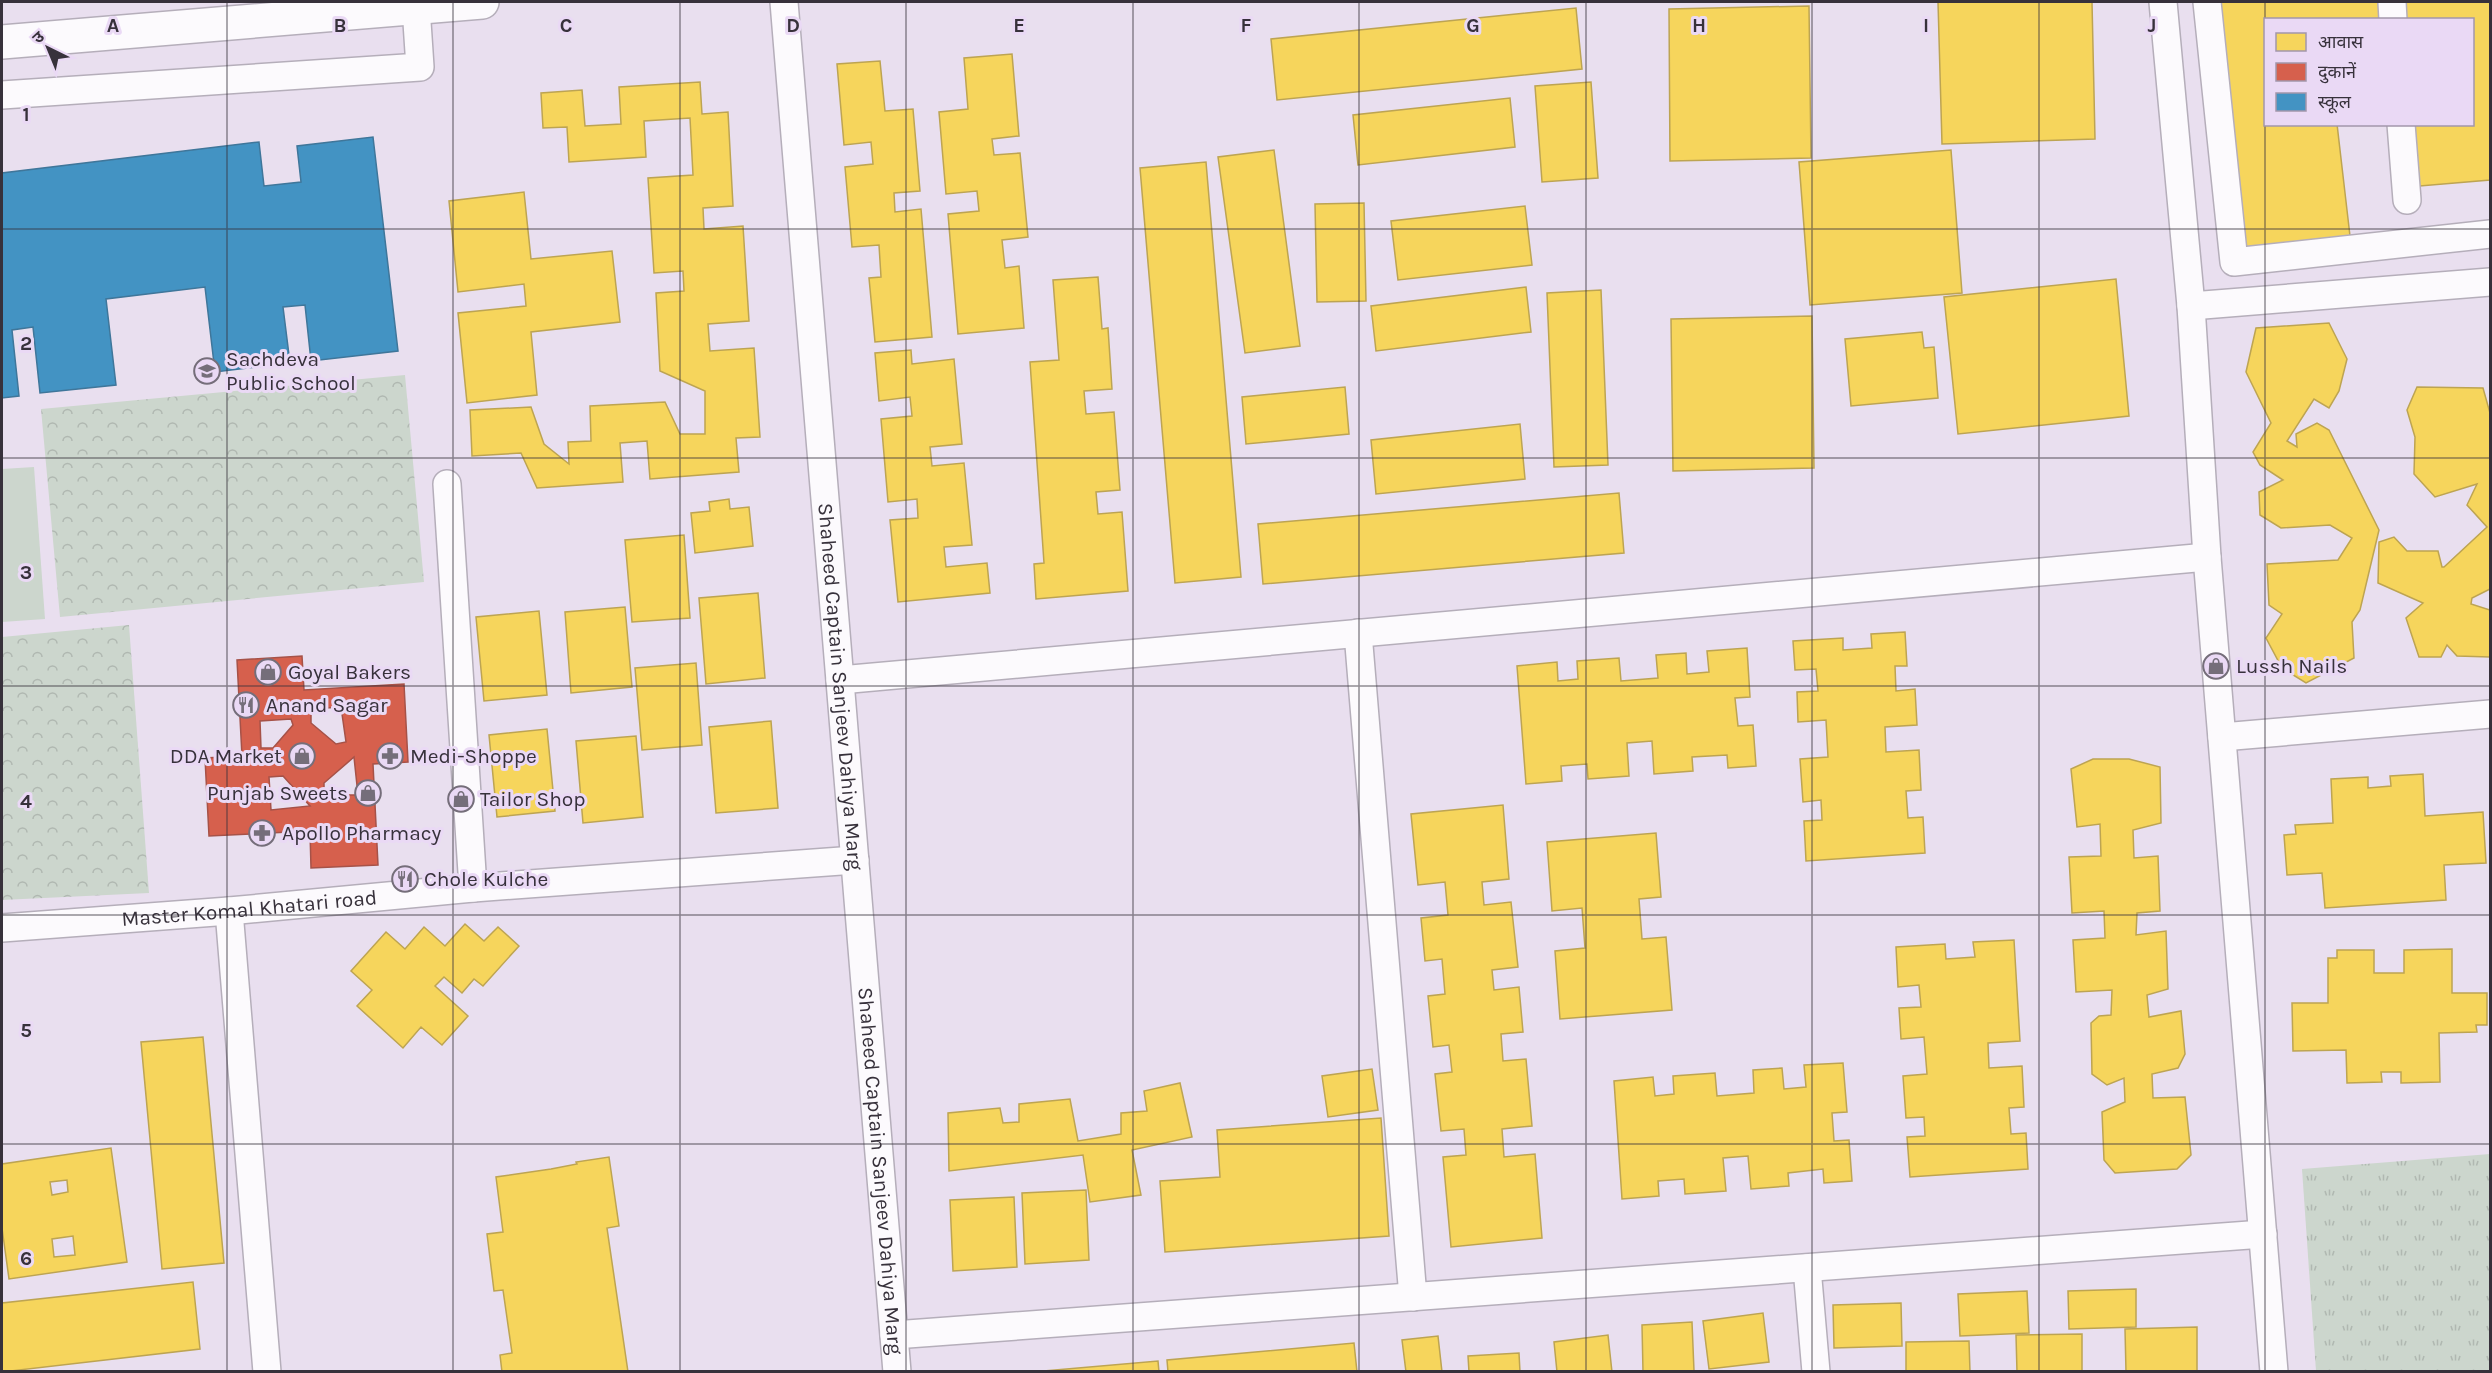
<svg xmlns="http://www.w3.org/2000/svg" width="2492" height="1373" font-family="Karla,'Noto Sans Devanagari',sans-serif">
<style>
.grass{fill:url(#grass-tufts)}
.forest{fill:url(#forest-crowns)}
.pitch{fill:#ccd6cd}
.homes{fill:#f6d55c;stroke:#bda452;stroke-width:1.5;fill-rule:evenodd}
.shops{fill:#d6604d;stroke:#a65248;stroke-width:1.5;fill-rule:evenodd}
.schools{fill:#4393c3;stroke:#3f769a;stroke-width:1.5}
.lines{fill:none;stroke-linecap:round;stroke-linejoin:round}
.minor-casing{stroke:#b5aeba;stroke-width:30}
.primary-casing{stroke:#b5aeba;stroke-width:36}
.minor{stroke:#fcfafd;stroke-width:27}
.primary{stroke:#fcfafd;stroke-width:33}
.grid{fill:none;stroke:#37313b;stroke-width:1.5;stroke-opacity:0.55}
.labels{text-anchor:middle;dominant-baseline:central;stroke-width:6;stroke-linejoin:round;paint-order:stroke}
.poi-label{font-size:21px;fill:#37313b;stroke:#ead9f5;text-anchor:start}
.street-label{font-size:21px;fill:#37313b;stroke:#ead9f5}
.grid-label{font-size:20px;text-anchor:middle;font-weight:bold;fill:#37313b;stroke:#ead9f5;stroke-width:6;stroke-linejoin:round;paint-order:stroke}
</style>
<defs>
<pattern id="grass-tufts" width="24" height="20" patternUnits="userSpaceOnUse" patternTransform="scale(1.5)"><rect width="24" height="20" fill="#ccd6cd"/><path d="M3 7l-1-3M5 7V3M7 7l1-3M15 17l-1-3M17 17v-4M19 17l1-3" fill="none" stroke="#b0b8b1"/></pattern>
<pattern id="forest-crowns" width="20" height="18" patternUnits="userSpaceOnUse" patternTransform="scale(1.5)"><rect width="20" height="18" fill="#ccd6cd"/><path d="M2 6a3 3 0 1 1 6 0M12 15a3 3 0 1 1 6 0" fill="none" stroke="#b0b8b1"/></pattern>
</defs>
<rect width="100%" height="100%" fill="#e9dfef"/>
<!-- grass -->
<path class="grass" d="M2490,1154V1371H2316L2302,1169Z"/>
<!-- forest -->
<g class="forest">
<path d="M405,375L424,582L60,617L41,409Z"/>
<path d="M129,625L149,893L2,900V637Z"/>
</g>
<!-- pitch -->
<path class="pitch" d="M34,467L45,619L2,622V469Z"/>
<!-- homes -->
<g class="homes">
<path d="M1938,2H2092L2095,139L1942,144Z"/>
<path d="M2214,2H2383L2385,20H2266V124H2337L2350,236L2244,249Z"/>
<path d="M2393,2H2490V180L2408,187L2403,124H2472V20H2394Z"/>
<path d="M1809,6L1811,158L1670,161L1669,9Z"/>
<path d="M1576,8L1582,69L1277,100L1271,39Z"/>
<path d="M1012,54L1019,136L992,139L994,155L1020,153L1028,237L1002,240L1005,268L1019,266L1024,328L958,334L948,214L979,211L977,191L946,194L939,112L968,109L964,58Z"/>
<path d="M880,61L885,111L913,109L920,191L894,193L895,212L921,209L932,337L875,342L869,278L881,277L879,245L852,247L845,167L873,164L871,142L844,145L837,64Z"/>
<path d="M700,82L702,114L728,112L733,206L703,208L704,229L743,226L749,321L708,324L710,351L754,348L760,437L736,438L739,472L650,479L647,441L620,443L623,482L537,488L521,453L472,456L470,410L531,407L544,444L569,464L568,442L591,441L590,406L665,402L680,434H705V391L660,371L656,293L684,291L683,271L654,273L648,178L693,175L690,118L644,121L646,157L569,162L567,127L543,128L541,93L582,90L585,126L621,124L619,87Z"/>
<path d="M1591,82L1598,178L1542,182L1535,86Z"/>
<path d="M1510,98L1515,147L1358,165L1353,115Z"/>
<path d="M1274,150L1300,346L1245,353L1218,157Z"/>
<path d="M1951,150L1962,293L1810,305L1799,162Z"/>
<path d="M1206,162L1241,577L1175,583L1140,168Z"/>
<path d="M524,192L531,259L612,251L620,322L531,332L537,395L467,403L458,313L526,306L524,284L458,292L449,201Z"/>
<path d="M1364,203L1366,301L1317,302L1315,204Z"/>
<path d="M1525,206L1532,265L1398,280L1391,221Z"/>
<path d="M1098,277L1102,329L1108,328L1112,389L1084,391L1086,414L1114,412L1120,490L1096,492L1098,514L1122,512L1128,591L1036,599L1034,564L1044,563L1030,362L1059,360L1053,280Z"/>
<path d="M2116,279L2129,416L1958,434L1944,297Z"/>
<path d="M1526,287L1531,332L1376,351L1371,306Z"/>
<path d="M1601,290L1608,465L1554,467L1547,293Z"/>
<path d="M1812,316L1814,468L1673,471L1671,319Z"/>
<path d="M2329,323L2347,359L2339,391L2329,408L2314,399L2287,441L2297,447L2296,434L2317,423L2329,430L2379,530L2360,610L2352,622L2354,658L2306,683L2282,668L2266,638L2282,614L2269,605L2267,564L2338,560L2352,538L2330,525L2281,528L2260,515L2259,492L2283,480L2260,465L2253,452L2271,423L2246,372L2256,328Z"/>
<path d="M1922,332L1924,348L1934,347L1938,398L1851,406L1845,339Z"/>
<path d="M911,350L912,364L954,359L962,444L930,447L932,466L964,463L972,545L944,547L946,567L987,563L990,593L898,602L890,520L918,518L917,499L888,502L881,419L912,416L910,397L879,401L875,353Z"/>
<path d="M1345,387L1349,434L1246,444L1242,397Z"/>
<path d="M2417,387L2483,388L2490,413V589L2472,598L2471,604L2490,610V657L2457,656L2447,645L2441,657H2419L2406,618L2423,603L2378,583L2379,542L2394,537L2407,551H2438L2442,567H2444L2487,527L2467,505L2477,484L2435,497L2414,474L2415,437L2407,410Z"/>
<path d="M1520,424L1525,479L1376,494L1371,440Z"/>
<path d="M1619,493L1624,553L1263,584L1258,524Z"/>
<path d="M729,499L730,509L749,507L753,546L695,553L691,513L710,511L709,502Z"/>
<path d="M684,535L690,618L632,622L625,540Z"/>
<path d="M758,593L765,678L706,684L699,598Z"/>
<path d="M625,607L632,687L571,693L565,612Z"/>
<path d="M539,611L547,695L484,701L476,617Z"/>
<path d="M1905,632L1907,666H1895L1896,691L1915,689L1917,725L1885,727L1886,752L1919,750L1921,790L1906,791L1908,818L1923,817L1925,853L1806,861L1804,821L1822,820L1821,800L1803,802L1800,759L1828,757L1826,720L1798,722L1797,692L1818,691L1816,669L1795,670L1793,641L1843,638V650L1872,648L1871,634Z"/>
<path d="M1747,648L1750,697L1735,698L1738,726L1753,725L1756,766L1728,768L1727,755L1692,757L1693,771L1654,774L1652,741L1627,743L1629,776L1588,779L1587,764L1561,766L1562,781L1526,784L1517,666L1557,662L1558,681L1578,679L1577,661L1619,658L1621,681L1658,678L1656,655L1686,653L1687,674L1709,672L1707,651Z"/>
<path d="M696,663L702,745L642,750L635,668Z"/>
<path d="M771,721L778,808L716,813L709,727Z"/>
<path d="M547,729L555,811L497,817L489,735Z"/>
<path d="M636,736L643,817L583,823L576,741Z"/>
<path d="M2093,759H2129L2160,767L2161,823L2133,830L2134,858L2158,856L2160,911L2137,913L2136,935L2166,931L2168,989L2147,995L2149,1017L2181,1011L2185,1054L2178,1068L2152,1074L2153,1098L2185,1097L2191,1155L2177,1169L2115,1173L2104,1160L2102,1112L2125,1102L2124,1078L2107,1085L2092,1074L2091,1023L2099,1016L2111,1015L2112,990L2076,992L2073,940L2105,938L2104,911L2072,913L2069,857L2101,856L2100,824L2077,827L2071,769Z"/>
<path d="M2423,774L2425,816L2483,812L2486,863L2444,865L2446,900L2325,908L2322,873L2287,875L2284,835L2296,834L2295,825L2333,823L2331,779L2368,777V788L2391,786L2390,776Z"/>
<path d="M1503,805L1509,879L1482,882L1484,905L1511,902L1518,967L1492,970L1494,990L1519,987L1523,1032L1501,1034L1503,1061L1526,1059L1532,1126L1502,1129L1504,1157L1535,1154L1542,1238L1451,1247L1443,1157L1466,1155L1464,1129L1441,1131L1435,1074L1452,1072L1449,1045L1433,1047L1428,996L1445,994L1442,959L1425,961L1421,918L1448,915L1445,882L1418,885L1411,814Z"/>
<path d="M1656,833L1661,897L1639,899L1642,939L1666,937L1672,1010L1560,1019L1555,951L1585,948L1582,908L1552,911L1547,842Z"/>
<path d="M465,924L484,941L498,927L519,946L483,986L474,979L462,993L444,977L435,986L468,1016L442,1045L421,1027L403,1048L357,1006L372,990L351,971L386,932L405,949L424,927L445,946Z"/>
<path d="M2014,940L2020,1041L1988,1043L1989,1068L2022,1066L2024,1107L2009,1108L2011,1134L2026,1133L2028,1169L1910,1177L1907,1137L1925,1136L1924,1117L1906,1118L1903,1076L1927,1074L1924,1037L1901,1039L1899,1008L1921,1007L1919,985L1898,987L1896,947L1945,944L1946,959L1975,957L1973,942Z"/>
<path d="M2452,949V993H2487V1025H2476L2477,1032L2439,1033L2440,1082L2401,1083V1072H2381L2382,1082L2347,1083L2346,1050L2293,1051L2292,1003H2328V958H2337V950H2374V973H2404V950Z"/>
<path d="M203,1037L224,1263L162,1269L141,1042Z"/>
<path d="M1843,1063L1847,1112L1832,1113L1834,1141L1849,1140L1852,1181L1824,1183L1823,1169L1788,1173L1789,1186L1751,1189L1748,1156L1723,1158L1726,1191L1685,1194L1684,1179L1658,1181L1659,1196L1622,1199L1614,1081L1653,1077L1655,1096L1674,1094L1673,1076L1715,1073L1717,1096L1754,1093L1753,1070L1782,1068L1784,1089L1806,1087L1804,1065Z"/>
<path d="M1372,1069L1378,1110L1328,1117L1322,1076Z"/>
<path d="M1180,1083L1192,1137L1132,1150L1141,1195L1090,1202L1083,1155L949,1171L948,1113L1000,1108L1003,1123L1019,1122V1104L1070,1099L1078,1141L1121,1134V1113L1147,1111L1144,1091Z"/>
<path d="M1381,1118L1389,1236L1165,1252L1160,1181L1220,1177L1217,1130Z"/>
<path d="M111,1148L127,1262L9,1279L2,1228V1164ZM67,1180L68,1192L52,1195L50,1182ZM73,1236L75,1255L54,1257L52,1239Z"/>
<path d="M609,1157L619,1226L607,1228L628,1372H502L500,1355L512,1353L503,1290L494,1291L487,1234L503,1232L496,1177L551,1169L577,1164L576,1162Z"/>
<path d="M1086,1190L1089,1260L1025,1264L1022,1193Z"/>
<path d="M1014,1197L1017,1267L953,1271L950,1200Z"/>
<path d="M193,1282L200,1349L2,1372V1303Z"/>
<path d="M2136,1289V1327L2069,1329L2068,1291Z"/>
<path d="M2027,1291L2029,1333L1960,1336L1958,1294Z"/>
<path d="M1901,1303L1902,1346L1834,1348L1833,1305Z"/>
<path d="M1763,1313L1769,1362L1709,1369L1703,1321Z"/>
<path d="M1692,1322L1694,1371L1643,1372L1642,1325Z"/>
<path d="M2197,1327V1372H2126L2125,1329Z"/>
<path d="M2082,1334V1372H2017L2016,1335Z"/>
<path d="M1608,1335L1612,1372H1557L1554,1342Z"/>
<path d="M1438,1336L1442,1372H1406L1402,1340Z"/>
<path d="M1969,1341L1970,1372H1906V1342Z"/>
<path d="M1354,1343L1357,1372H1168L1167,1360Z"/>
<path d="M1519,1353L1520,1372H1469L1468,1356Z"/>
<path d="M1158,1361L1159,1372H1032Z"/>
</g>
<!-- shops -->
<path class="shops" d="M302,656L304,690L404,684L408,762L373,764L378,865L311,868L310,831L209,836L205,758L242,756L237,660ZM341,707L346,742L336,744L311,723V709ZM291,719L293,725L273,748H261L260,721ZM354,757L358,795H324V783ZM283,776L310,806L271,810L269,777Z"/>
<!-- schools -->
<path class="schools" d="M373,137L398,351L311,361L305,305L283,307L290,363L215,372L205,287L106,299L116,385L40,393L33,327L12,330L19,396L2,398V173L259,142L264,186L301,182L297,146Z"/>
<g class="lines">
<!-- minor casing -->
<g class="minor-casing">
<g id="minor">
<path id="s1" d="M784,2L897,1372"/>
<path d="M2163,2L2191,306L2207,557L2274,1372"/>
<path d="M2207,2L2234,262L2490,234"/>
<path d="M2392,2L2393,20"/>
<path d="M2,95L420,67L416,7"/>
<path d="M2401,124L2407,200"/>
<path d="M2191,306L2490,282"/>
<path d="M447,484L473,888"/>
<path d="M1358,633L1413,1297"/>
<path d="M840,680L2207,557"/>
<path d="M2222,737L2490,714"/>
<path d="M229,911L267,1372"/>
<path id="s2" d="M2,928L229,911L473,888L855,860"/>
<path d="M1807,1268L1816,1372"/>
<path d="M894,1335L2263,1234"/>
</g>
</g>
<!-- primary casing -->
<g class="primary-casing">
<path id="primary" d="M2,42L482,2"/>
</g>
<!-- minor -->
<use href="#minor" class="minor"/>
<!-- primary -->
<use href="#primary" class="primary"/>
</g>
<!-- grid -->
<path class="grid" d="M227,2V1372M453,2V1372M680,2V1372M906,2V1372M1133,2V1372M1359,2V1372M1586,2V1372M1812,2V1372M2039,2V1372M2265,2V1372M2,229H2490M2,458H2490M2,686H2490M2,915H2490M2,1144H2490"/>
<!-- icons -->
<defs>
<g id="school-ring" transform="scale(1.35)"><circle r="9.5" fill="#ead9f5" stroke="#756e7a" stroke-width="1.5"/><path d="M0-5L7-2L0 1L-7-2ZM-4 1L0 2.5L4 1V4Q0 6-4 4Z" fill="#756e7a"/></g>
<g id="shop-ring" transform="scale(1.35)"><circle r="9.5" fill="#ead9f5" stroke="#756e7a" stroke-width="1.5"/><path d="M-5-2.5h2.3a2.7 3.5 0 0 1 5.4 0H5L5.5 6h-11ZM-1.5-2.5h3a1.5 2.3 0 0 0-3 0Z" fill="#756e7a"/></g>
<g id="restaurant-ring" transform="scale(1.35)"><circle r="9.5" fill="#ead9f5" stroke="#756e7a" stroke-width="1.5"/><path d="M-5-6h1v4h1v-4h1v4h1v-4h1v5L-1.5 .5V6h-2V.5L-5-1ZM5-6V6H3V1.5H1.5Q1.5-4 5-6Z" fill="#756e7a"/></g>
<g id="pharmacy-ring" transform="scale(1.35)"><circle r="9.5" fill="#ead9f5" stroke="#756e7a" stroke-width="1.5"/><path d="M-2-6h4v4h4v4h-4v4h-4v-4h-4v-4h4Z" fill="#756e7a"/></g>
</defs>
<g fill-rule="evenodd">
<use href="#school-ring" x="207" y="371"/>
<use href="#shop-ring" x="2216" y="666"/>
<use href="#shop-ring" x="268" y="672"/>
<use href="#restaurant-ring" x="246" y="705"/>
<use href="#shop-ring" x="302" y="756"/>
<use href="#pharmacy-ring" x="390" y="756"/>
<use href="#shop-ring" x="368" y="793"/>
<use href="#shop-ring" x="461" y="799"/>
<use href="#pharmacy-ring" x="262" y="833"/>
<use href="#restaurant-ring" x="405" y="879"/>
</g>
<g class="labels">
<!-- poi labels -->
<g class="poi-label">
<text x="226" y="359">Sachdeva<tspan x="226" dy="24">Public School</tspan></text>
<text x="2236" y="666">Lussh Nails</text>
<text x="288" y="672">Goyal Bakers</text>
<text x="266" y="705">Anand Sagar</text>
<text x="282" y="756" text-anchor="end">DDA Market</text>
<text x="410" y="756">Medi-Shoppe</text>
<text x="348" y="793" text-anchor="end">Punjab Sweets</text>
<text x="480" y="799">Tailor Shop</text>
<text x="282" y="833">Apollo Pharmacy</text>
<text x="424" y="879">Chole Kulche</text>
</g>
<!-- street labels -->
<g class="street-label">
<text stroke="none"><textPath href="#s1" startOffset="687">Shaheed Captain Sanjeev Dahiya Marg</textPath></text>
<text stroke="none"><textPath href="#s2" startOffset="248">Master Komal Khatari road</textPath></text>
<text stroke="none"><textPath href="#s1" startOffset="1173">Shaheed Captain Sanjeev Dahiya Marg</textPath></text>
</g>
</g>
<g class="grid-label">
<text x="113" y="32">A</text>
<text x="340" y="32">B</text>
<text x="566" y="32">C</text>
<text x="793" y="32">D</text>
<text x="1019" y="32">E</text>
<text x="1246" y="32">F</text>
<text x="1473" y="32">G</text>
<text x="1699" y="32">H</text>
<text x="1926" y="32">I</text>
<text x="2152" y="32">J</text>
<text x="26" y="121">1</text>
<text x="26" y="350">2</text>
<text x="26" y="579">3</text>
<text x="26" y="808">4</text>
<text x="26" y="1037">5</text>
<text x="26" y="1265">6</text>
</g>
<!-- border -->
<rect width="2492" height="1373" fill="none" stroke="#37313b" stroke-width="6"/>
<!-- legend -->
<rect x="2264" y="18" width="210" height="108" fill="#ead9f5" stroke="#a296ab" stroke-width="1.5"/>
<rect x="2276" y="33" width="30" height="18" fill="#f6d55c" stroke="#a296ab" stroke-width="1.5"/>
<text x="2318" y="48" font-size="18" fill="#37313b">आवास</text>
<rect x="2276" y="63" width="30" height="18" fill="#d6604d" stroke="#a296ab" stroke-width="1.5"/>
<text x="2318" y="78" font-size="18" fill="#37313b">दुकानें</text>
<rect x="2276" y="93" width="30" height="18" fill="#4393c3" stroke="#a296ab" stroke-width="1.5"/>
<text x="2318" y="108" font-size="18" fill="#37313b">स्कूल</text>
<!-- north arrow -->
<g transform="translate(48 48) rotate(317)" stroke="#ead9f5" stroke-width="4.5" paint-order="stroke">
<path d="M0-4.5L10 22L0 15L-10 22Z" fill="#37313b"/>
<text y="-9" font-size="16" font-weight="bold" text-anchor="middle" fill="#37313b">उ</text>
</g>
</svg>
